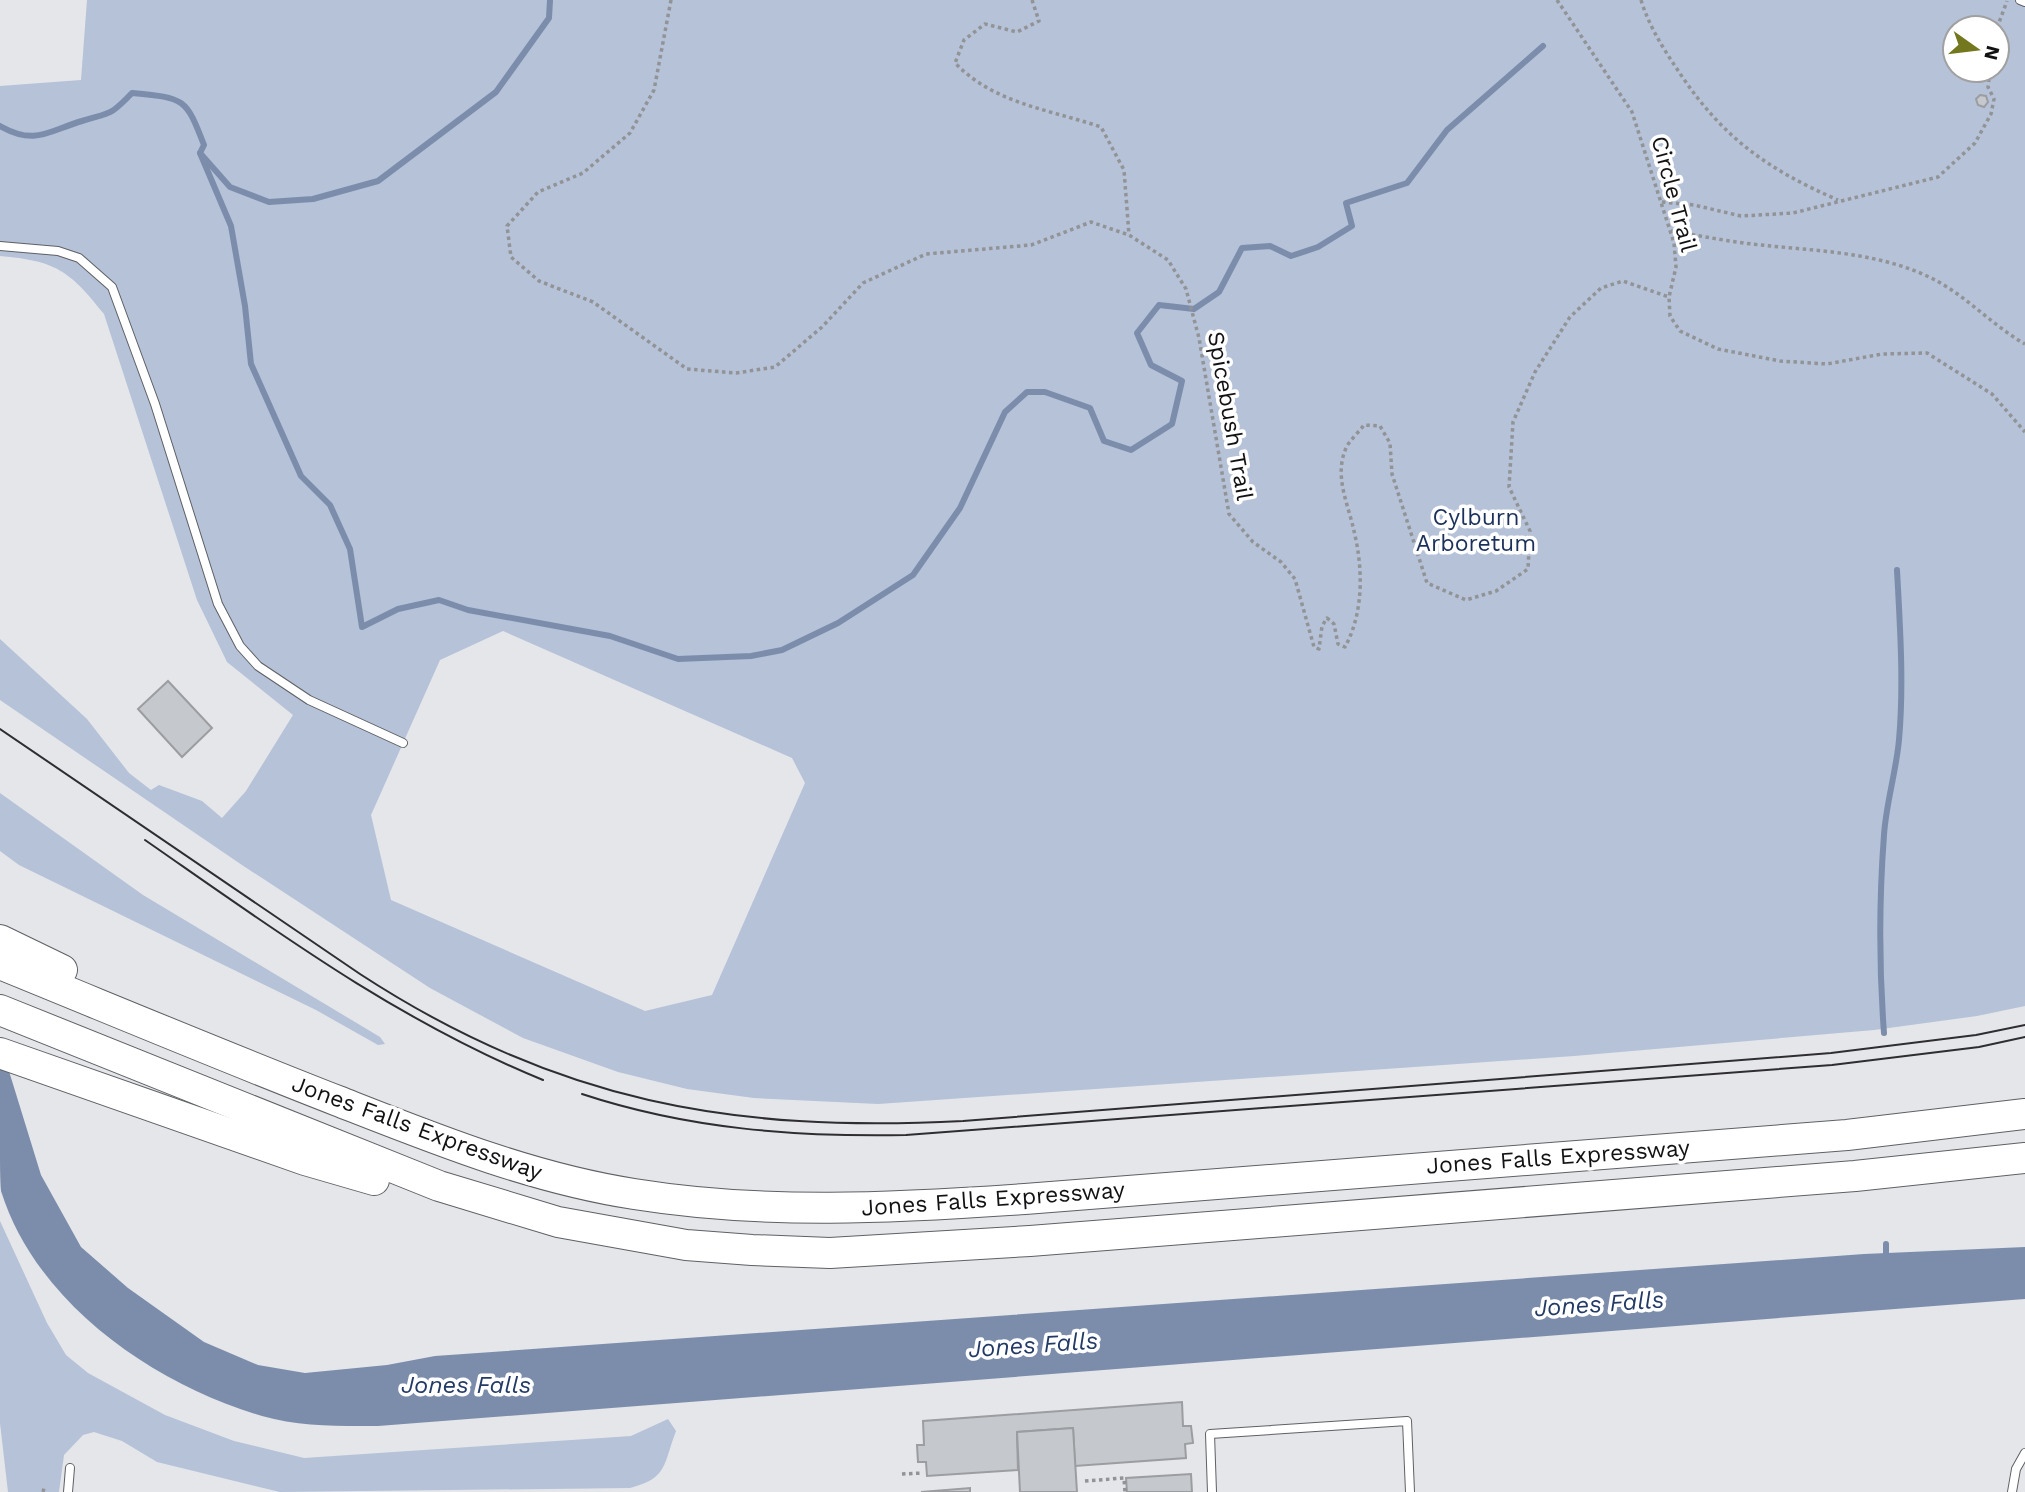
<svg xmlns="http://www.w3.org/2000/svg" width="2025" height="1492" font-family="'Work Sans',sans-serif">
<style>
.green{fill:#b5c2d8;fill-rule:evenodd}
.water{fill:#7c8dac}
.lines{fill:none;stroke-linecap:round;stroke-linejoin:round}
.stream{stroke:#7c8dac;stroke-width:6}
.building{fill:#c5c8cc;stroke:#9b9da1;stroke-width:2}
.lane-casing{stroke:#5e6064;stroke-width:10}
.highway-casing{stroke:#5e6064;stroke-width:32}
.path{stroke:#919396;stroke-width:3.5;stroke-dasharray:3.5 3.5;stroke-linecap:butt}
.lane{stroke:#fff;stroke-width:8}
.highway{stroke:#fff;stroke-width:30}
.tram{stroke:#2e2e31;stroke-width:2}
.labels{text-anchor:middle;dominant-baseline:central;stroke-width:7;stroke-linejoin:round;paint-order:stroke}
.street-label{font-size:23px;fill:#121214;stroke:#fff}
.park-label{font-size:23px;fill:#1b315c;stroke:#fff}
.water-label{font-size:24px;font-style:italic;fill:#223a65;stroke:#fff}
</style>
<rect width="100%" height="100%" fill="#e4e6ea"/>
<!-- green -->
<g class="green">
<path d="M87,0H2025V1006L1977,1016L1874,1030L1574,1056L878,1104L754,1098L687,1089L618,1072L523,1038L430,988L242,865L0,700V639L87,719L129,773L151,790L159,785L202,801L222,818L246,791L293,715L227,662L197,600L104,314C69,270 56,261 0,256V86L81,80ZM1955,28H1997V70H1955ZM503,631L792,758L805,783L712,995L645,1011L391,900L371,815L440,660Z"/>
<path d="M0,793L143,895L380,1037L385,1044L378,1045L316,1010L19,865L0,851Z"/>
<path d="M0,1221L47,1323L66,1355L88,1373L165,1415L234,1441L304,1458L631,1436L668,1419L676,1431C663,1465 668,1478 630,1488L280,1492L157,1462L122,1441L94,1432L83,1435L64,1455L59,1492H8L0,1423Z"/>
</g>
<!-- water -->
<path class="water" d="M0,1042L41,1175L81,1247L128,1288L204,1342L258,1365L305,1373L387,1365L435,1356L1864,1254L2025,1247V1299L378,1426C339,1426 300,1427 262,1416C153,1384 36,1303 1,1191C0,1179 0,1161 0,1148C0,1113 0,1077 0,1042Z"/>
<g class="lines">
<!-- stream -->
<g class="stream">
<path d="M0,126C36,146 48,131 82,121C111,112 110,116 132,93C185,98 186,98 204,145L200,153L230,187L269,202L313,199L378,181L496,92L549,18L550,0"/>
<path d="M200,153L231,226L245,306L251,364L301,476L330,505L350,549L362,627L398,609L439,600L468,610L610,636L678,659L751,656L782,650L838,623L913,575L960,508L1005,412L1027,392H1045L1090,408L1104,441L1131,450L1172,424L1182,381L1151,365L1137,333L1159,305L1194,309L1219,292L1242,248L1270,246L1291,256L1318,247L1352,226L1346,203L1407,183L1447,130L1543,46"/>
<path d="M1884,1033C1879,967 1879,901 1884,835C1886,804 1896,772 1899,740C1904,684 1900,626 1897,570"/>
<path d="M1886,1260V1244"/>
</g>
</g>
<!-- building -->
<g class="building">
<path d="M1980,95L1986,96L1988,102L1984,107L1978,105L1976,99Z"/>
<path d="M168,681L212,728L182,757L138,709Z"/>
<path d="M1182,1402L1183,1426H1191L1193,1443L1185,1444L1186,1458L1075,1466L1073,1428L1017,1432L1018,1470L927,1476L926,1462H918L917,1445H924L923,1421Z"/>
<path d="M1073,1428L1077,1492H1020L1017,1432Z"/>
<path d="M1191,1474L1192,1492H1127L1126,1478Z"/>
<path d="M970,1488V1492H921Z"/>
</g>
<g class="lines">
<!-- lane casing -->
<g class="lane-casing">
<g id="lane">
<path d="M2020,0L2025,2"/>
<path d="M0,246L58,251L79,258L112,287L155,404L218,604L240,646L258,666L309,700L403,743"/>
<path d="M68,1492L70,1468"/>
<path d="M1212,1492L1210,1434L1407,1421L1410,1492"/>
<path d="M2012,1492L2016,1469L2025,1453"/>
</g>
</g>
<!-- highway casing -->
<g class="highway-casing">
<g id="highway">
<path d="M0,940L62,970"/>
<path d="M0,964C113,1010 225,1057 338,1101C435,1139 531,1178 634,1194C765,1215 894,1208 1025,1199L1847,1135L2025,1114"/>
<path d="M0,1010L439,1186L558,1222L686,1245L752,1250L830,1253L1030,1241L1855,1176L2025,1158"/>
<path d="M0,1053L305,1160L374,1180"/>
</g>
</g>
<!-- path -->
<g class="path">
<path d="M671,0L654,90L630,133L583,173L538,192L507,226L511,257L539,281L593,302L687,369L736,373L775,367L822,327L863,283L926,254L1031,245L1091,222L1129,235L1168,260L1186,289L1199,338L1229,514L1253,542L1281,562L1295,579L1314,647L1319,649L1322,626L1327,618L1334,624L1338,644L1345,647C1364,612 1363,568 1354,531C1348,503 1333,475 1347,446C1351,439 1359,432 1364,425L1380,426L1390,443L1392,474L1427,583L1466,600L1496,591L1528,569L1530,531L1509,487L1513,422L1535,372L1570,317L1601,288L1623,281L1669,297"/>
<path d="M1032,0L1039,21L1017,32L985,24L964,40L955,63C995,104 1048,109 1101,127L1124,170L1129,235"/>
<path d="M1557,0L1632,112L1674,243L1676,267L1669,297L1670,316L1680,331L1718,349L1780,361L1827,364L1882,354L1927,353L1992,394L2025,432"/>
<path d="M1641,0C1650,29 1665,51 1681,75C1724,139 1769,170 1838,200"/>
<path d="M1997,28L2007,1"/>
<path d="M1662,202L1694,205L1741,216L1793,213L1938,177L1975,143L1991,114L1994,99L1988,87L1990,70"/>
<path d="M1671,231C1701,236 1731,242 1761,245C1816,251 1877,252 1929,277C1965,294 1990,324 2025,344"/>
<path d="M902,1474L923,1473"/>
<path d="M1085,1481L1124,1478L1125,1492"/>
<path d="M43,1492L44,1488"/>
</g>
<!-- lane -->
<use href="#lane" class="lane"/>
<!-- highway -->
<use href="#highway" class="highway"/>
<!-- tram -->
<g class="tram">
<path d="M0,729L360,974C556,1102 733,1133 963,1121L1831,1053L1976,1035L2025,1025"/>
<path d="M145,840C273,929 398,1021 543,1080"/>
<path d="M582,1094C688,1129 795,1137 906,1135L1832,1065L1979,1047L2025,1037"/>
</g>
</g>
<g class="labels">
<!-- street labels -->
<g class="street-label">
<text transform="translate(1674 194) rotate(75)">Circle Trail</text>
<text transform="translate(1230 416) rotate(80)">Spicebush Trail</text>
<text transform="translate(417 1128) rotate(20)">Jones Falls Expressway</text>
<text transform="translate(1558 1157) rotate(-4)">Jones Falls Expressway</text>
<text transform="translate(993 1199) rotate(-4)">Jones Falls Expressway</text>
</g>
<!-- park labels -->
<g class="park-label">
<text x="1476" y="517">Cylburn<tspan x="1476" dy="26">Arboretum</tspan></text>
</g>
<!-- water labels -->
<g class="water-label">
<text transform="translate(1599 1304) rotate(-4)">Jones Falls</text>
<text transform="translate(1033 1345) rotate(-4)">Jones Falls</text>
<text x="466" y="1385">Jones Falls</text>
</g>
</g>
<!-- north arrow -->
<g transform="translate(1976 49) rotate(104)"><circle r="33" fill="#ffffff" stroke="#a0a0a1" stroke-width="2"/>
<path d="M0-5L12 26L0 18L-12 26Z" fill="#73771e"/>
<text y="-10" font-size="19" font-weight="bold" text-anchor="middle" fill="#121214">N</text>
</g>
</svg>
